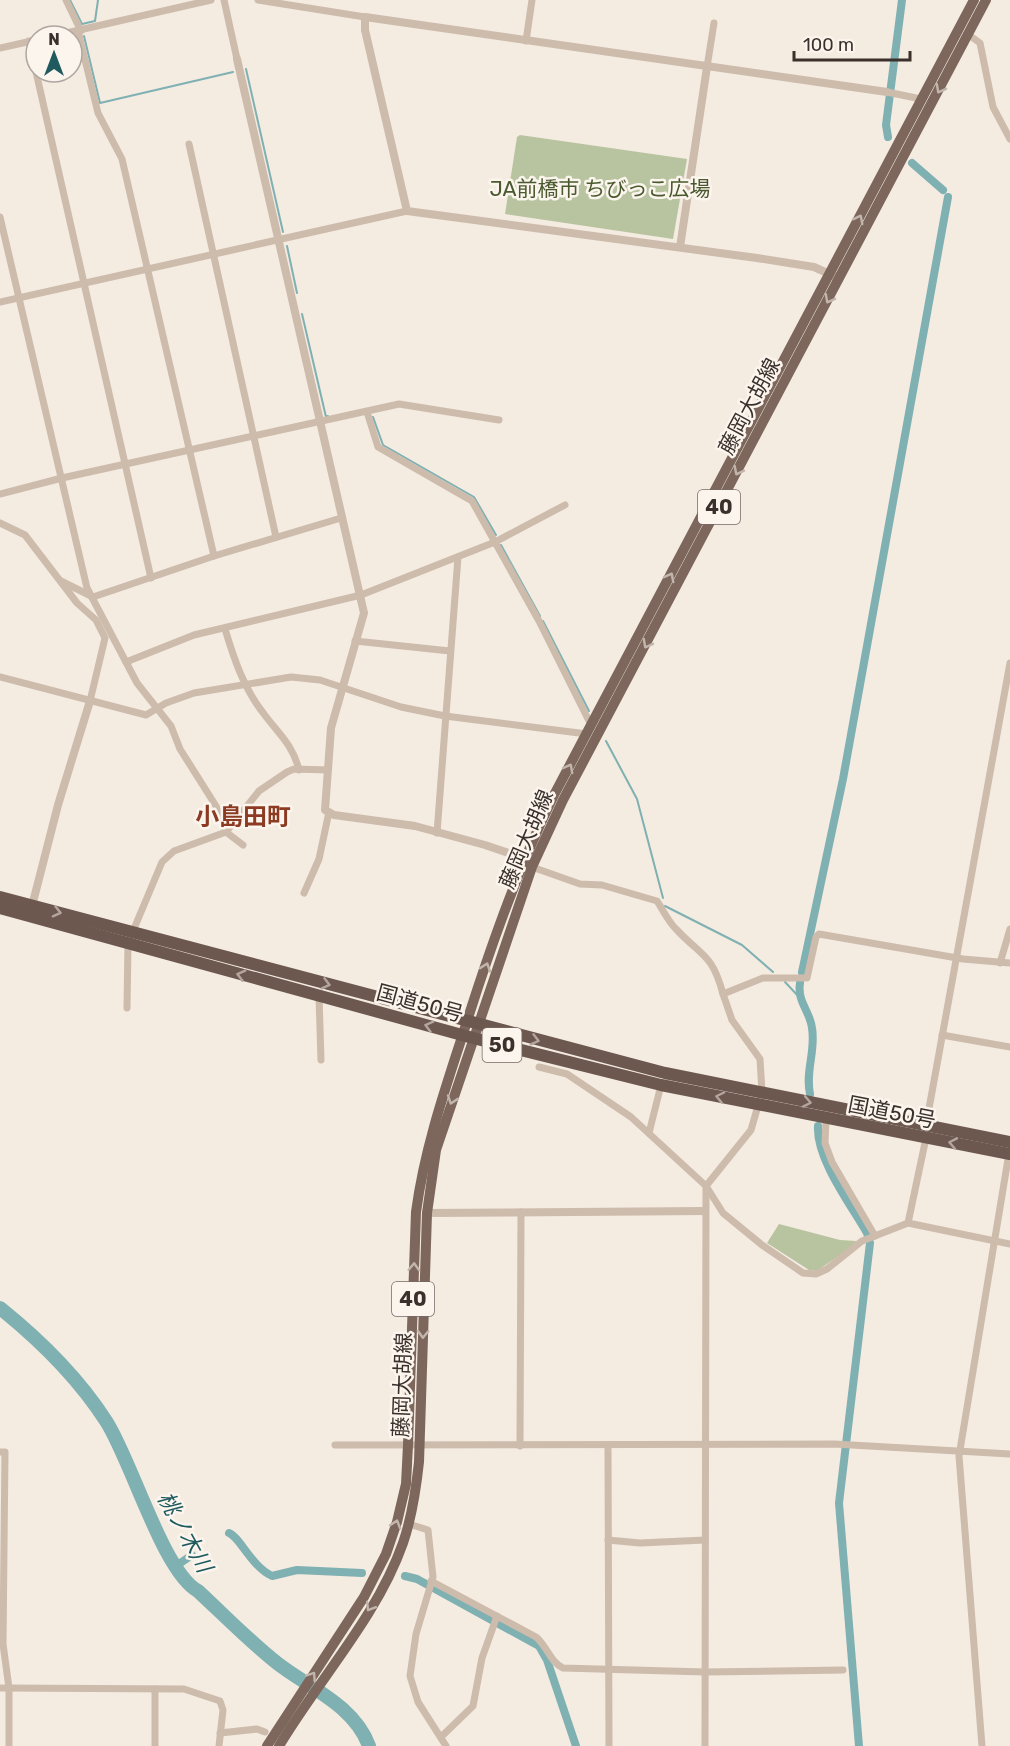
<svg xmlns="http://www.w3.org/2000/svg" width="1010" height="1746" font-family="Rubik,'Noto Sans JP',sans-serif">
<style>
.green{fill:#b8c4a0}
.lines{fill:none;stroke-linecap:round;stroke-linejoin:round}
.stream{stroke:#7fb0b2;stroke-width:2}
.canal{stroke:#7fb0b2;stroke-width:8}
.river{stroke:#7fb0b2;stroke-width:14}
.minor{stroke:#cdbbac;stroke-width:7}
.tertiary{stroke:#cdbbac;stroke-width:8}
.primary{stroke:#7d675c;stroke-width:10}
.trunk{stroke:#6c584f;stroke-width:12}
.oneway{stroke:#c2b5ac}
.oneway2{stroke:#b4a69e}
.labels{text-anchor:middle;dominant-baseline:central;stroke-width:5;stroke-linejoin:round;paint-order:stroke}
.shield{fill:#fbf5ee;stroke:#756b66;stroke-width:1.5}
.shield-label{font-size:20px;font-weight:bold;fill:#3b302b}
.park-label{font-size:21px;fill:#4a5a2e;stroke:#fbf5ee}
.street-label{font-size:21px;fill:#3b302b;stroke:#fbf5ee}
.water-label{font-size:22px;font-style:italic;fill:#1f5a5e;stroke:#fbf5ee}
.quarter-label{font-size:24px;font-weight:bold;fill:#8c3b22;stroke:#fbf5ee}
</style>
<rect width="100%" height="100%" fill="#f4ebe1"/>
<!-- green -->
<g class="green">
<path d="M520,135L687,159L673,239L505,214L517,137Z"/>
<path d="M779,1224L840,1240L856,1241L854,1245L817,1271L809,1270L767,1243Z"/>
</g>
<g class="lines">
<!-- stream -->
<g class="stream">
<path d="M70,0L82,24L95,21L98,0"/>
<path d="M84,36L100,103L233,72"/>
<path d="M246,69L283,232"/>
<path d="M287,246L297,293"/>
<path d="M302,314L326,417L328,416"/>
<path d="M373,417L383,445L474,497L496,535"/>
<path d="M501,545L540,616"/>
<path d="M543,621L589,711"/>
<path d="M606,741L637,799L663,898"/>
<path d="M665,906L742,945L773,972"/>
<path d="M785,982L800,998"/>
</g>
<!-- canal -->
<g class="canal">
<path d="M888,137L886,125L902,0"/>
<path d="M912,163L943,190"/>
<path d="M802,972L843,779L948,197"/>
<path d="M800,983C797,1002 810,1011 812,1028C816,1051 805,1071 810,1094"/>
<path d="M818,1126C816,1159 851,1205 867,1233L870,1243L839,1503L859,1746"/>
<path d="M229,1533C240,1537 251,1566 272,1576L297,1570L362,1573"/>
<path d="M176,1566L192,1555"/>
<path d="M405,1576L417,1579L539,1646L547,1660L576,1746"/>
</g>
<!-- river -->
<path class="river" d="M0,1308C41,1341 77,1376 106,1421C131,1459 163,1572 198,1591C224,1615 249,1641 277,1663C309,1688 354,1705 369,1746"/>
<!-- minor -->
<g class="minor">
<path d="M66,0L81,31"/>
<path d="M224,0L237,59"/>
<path d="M258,0L365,17"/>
<path d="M78,31L98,113L122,159L214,556"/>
<path d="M969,35L980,43L993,107L1010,139"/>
<path d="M53,36L211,0"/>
<path d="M29,41L36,71"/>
<path d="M526,41L532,0"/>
<path d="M0,48L36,40"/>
<path d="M707,67L714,23"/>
<path d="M36,72L151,578"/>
<path d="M887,92L921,99"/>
<path d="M189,144L276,537"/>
<path d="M0,217L87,588L137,683L171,726L180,749L216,806L226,832L243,845"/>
<path d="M0,302L407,211"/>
<path d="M367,412L378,447L472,501L539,621L591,725"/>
<path d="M0,494L62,478L399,404L499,420"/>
<path d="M0,523L25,535L77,603L96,620L105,638L90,701"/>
<path d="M61,581L91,596"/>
<path d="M93,597L214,556L341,518"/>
<path d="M225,629C234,659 244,689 264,714C278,733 293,745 299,770"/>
<path d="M355,641L450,651"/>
<path d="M126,662L194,635L361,595L495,542L565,505"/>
<path d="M0,677L146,715L166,703L194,693L291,677L320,680L401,707L445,716L587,734"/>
<path d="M437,833L458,557"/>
<path d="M532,867L580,884L602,885L657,901C663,910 668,921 676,929C702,957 712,953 723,994"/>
<path d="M304,893L319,859L329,812"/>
<path d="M1000,963L1010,929"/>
<path d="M319,996L321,1060"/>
<path d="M127,1008L128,943L162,862L174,851L226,832L259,791L287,772L294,769L328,770"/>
<path d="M942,1035L1010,1047"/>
<path d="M539,1067L567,1074L631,1117L706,1186L723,1213L762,1245L803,1273L816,1274L827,1269L862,1241L908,1223L1010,1244"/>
<path d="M826,1119L825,1143L832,1162L875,1236"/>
<path d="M926,1125L1010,663"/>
<path d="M649,1133L661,1085"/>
<path d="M908,1223L926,1138"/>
<path d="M335,1445L834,1444L1010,1454"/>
<path d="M608,1445L609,1746"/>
<path d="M520,1446L521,1212"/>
<path d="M0,1452H5L3,1644L9,1688V1746"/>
<path d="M409,1524L428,1530L433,1577L416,1634L410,1676L418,1702L446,1746"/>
<path d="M608,1540L640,1543L705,1540"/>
<path d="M431,1581L536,1637C547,1646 550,1662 563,1668L705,1672L843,1670"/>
<path d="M0,1688L184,1689L220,1701L223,1710L219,1746"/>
<path d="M155,1689V1746"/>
<path d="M220,1733L257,1729L265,1732"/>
<path d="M441,1737L473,1706L482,1658L497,1616"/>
<path d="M705,1746L706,1186L751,1130L762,1092L760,1059L732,1020L723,994L763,978H807L816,937L819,934L963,959L1010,963"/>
<path d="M982,1746L959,1456L1009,1153"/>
</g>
<!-- tertiary -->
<g class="tertiary">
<path d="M237,59L364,613L331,728L325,810L334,815L415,826L485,845L523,858L528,864"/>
<path d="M680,247L707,67"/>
<path d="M834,276L814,267L757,258L407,211L365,30V17L887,92"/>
<path d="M32,906L58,805L90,701"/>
<path d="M427,1213L705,1211"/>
</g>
<!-- primary -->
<g class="primary">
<path d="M267,1746L364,1597L386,1554L397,1522L406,1484L408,1445L416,1212C424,1152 443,1095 462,1037C488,954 516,873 554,795L974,0"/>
<path d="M279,1746C319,1679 377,1617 403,1543C412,1517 416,1490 419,1462L427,1213L436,1150L532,867L563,800L986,0"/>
</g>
<!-- trunk -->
<g class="trunk">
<path d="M0,897L665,1073L1010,1142"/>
<path d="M0,908L473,1038L661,1085L1010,1154"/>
</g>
</g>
<!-- one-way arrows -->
<defs><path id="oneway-chevron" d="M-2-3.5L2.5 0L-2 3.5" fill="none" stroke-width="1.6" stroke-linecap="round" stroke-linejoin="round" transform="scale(1.5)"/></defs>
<g class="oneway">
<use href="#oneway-chevron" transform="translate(940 89) rotate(118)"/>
<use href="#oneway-chevron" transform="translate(859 219) rotate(-63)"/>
<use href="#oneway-chevron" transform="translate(829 299) rotate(118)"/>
<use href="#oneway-chevron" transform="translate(738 471) rotate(117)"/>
<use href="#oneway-chevron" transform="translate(670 577) rotate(-62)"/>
<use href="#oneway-chevron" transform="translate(647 644) rotate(118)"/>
<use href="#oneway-chevron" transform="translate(569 768) rotate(-62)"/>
<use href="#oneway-chevron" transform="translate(486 967) rotate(-71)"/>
<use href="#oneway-chevron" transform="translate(452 1100) rotate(109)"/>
<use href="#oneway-chevron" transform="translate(414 1267) rotate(-88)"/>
<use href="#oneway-chevron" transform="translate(423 1334) rotate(92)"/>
<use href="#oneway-chevron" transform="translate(396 1524) rotate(-73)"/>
<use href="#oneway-chevron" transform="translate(370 1607) rotate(122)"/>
<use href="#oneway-chevron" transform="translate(312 1676) rotate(-56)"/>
</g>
<g class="oneway2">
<use href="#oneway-chevron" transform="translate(57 912) rotate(14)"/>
<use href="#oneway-chevron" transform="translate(241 975) rotate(-165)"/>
<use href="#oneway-chevron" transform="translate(326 984) rotate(15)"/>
<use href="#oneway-chevron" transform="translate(429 1026) rotate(-165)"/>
<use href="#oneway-chevron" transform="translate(535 1040) rotate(15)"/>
<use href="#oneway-chevron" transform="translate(720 1097) rotate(-168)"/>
<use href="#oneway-chevron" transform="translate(807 1102) rotate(11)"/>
<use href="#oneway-chevron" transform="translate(953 1143) rotate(-169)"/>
</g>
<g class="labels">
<!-- shield labels -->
<g class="shield">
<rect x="698" y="490" width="42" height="34" rx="4.5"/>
<rect x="482.5" y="1028" width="39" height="34" rx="4.5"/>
<rect x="392" y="1282" width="42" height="34" rx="4.5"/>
</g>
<g class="shield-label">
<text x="719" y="507">40</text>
<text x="502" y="1045">50</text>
<text x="413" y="1299">40</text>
</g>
<!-- park labels -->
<g class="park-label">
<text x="600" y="188">JA前橋市 ちびっこ広場</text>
</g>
<!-- street labels -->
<g class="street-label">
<text transform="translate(749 406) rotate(-62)">藤岡大胡線</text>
<text transform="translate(526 839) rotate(-67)">藤岡大胡線</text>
<text transform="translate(420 1003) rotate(15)">国道50号</text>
<text transform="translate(892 1112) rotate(11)">国道50号</text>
<text transform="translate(402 1385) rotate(-88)">藤岡大胡線</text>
</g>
<!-- water labels -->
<g class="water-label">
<text transform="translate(185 1532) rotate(61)">桃ノ木川</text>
</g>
<!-- quarter labels -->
<g class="quarter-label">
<text x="243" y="817">小島田町</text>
</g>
</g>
<!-- north arrow -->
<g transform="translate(54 54)"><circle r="28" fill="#fbf5ee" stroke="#aea6a0" stroke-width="1.5"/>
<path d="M0-4.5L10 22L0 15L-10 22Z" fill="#1f5a5e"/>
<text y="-9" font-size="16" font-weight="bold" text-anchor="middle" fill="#3b302b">N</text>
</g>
<!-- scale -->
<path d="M794 51v9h116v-9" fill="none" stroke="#3b302b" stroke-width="3"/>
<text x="803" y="51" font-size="18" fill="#3b302b" stroke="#fbf5ee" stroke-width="4.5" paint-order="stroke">100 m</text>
</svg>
